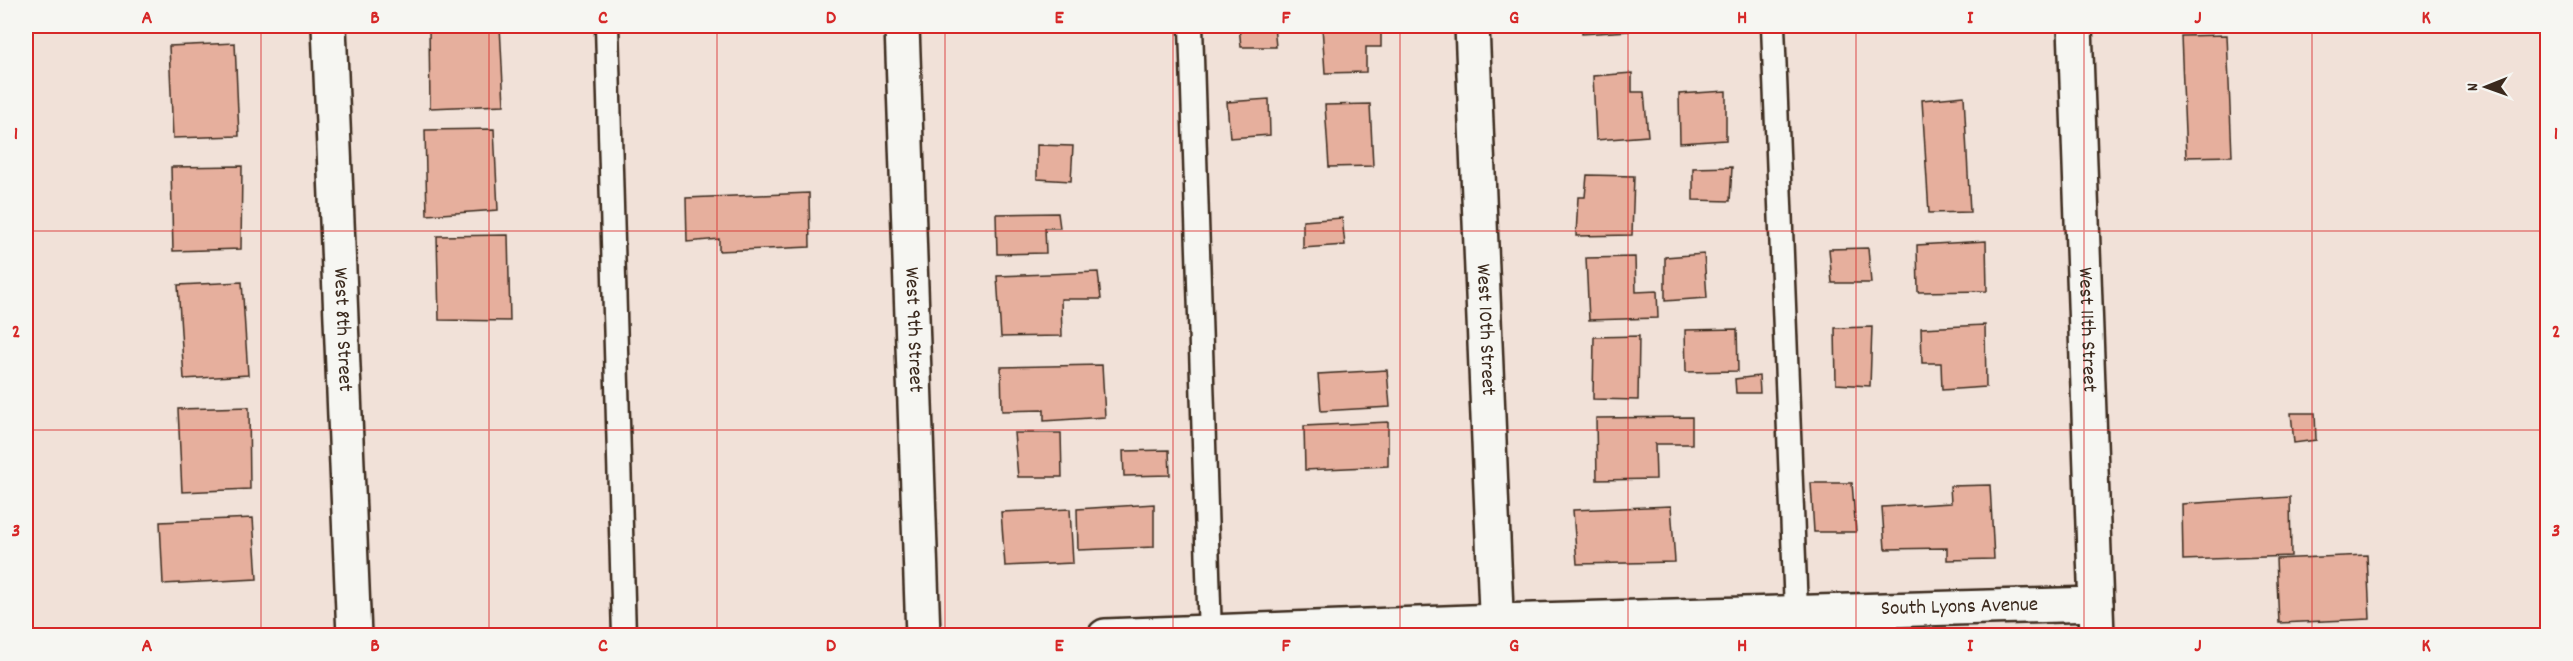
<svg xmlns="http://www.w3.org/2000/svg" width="2573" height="661" font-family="Dekko,sans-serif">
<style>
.building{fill:#e6af9d;stroke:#3b2a1e;stroke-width:1.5}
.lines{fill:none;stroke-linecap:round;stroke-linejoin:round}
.lane-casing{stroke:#3b2a1e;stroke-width:27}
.street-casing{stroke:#3b2a1e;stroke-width:38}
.lane{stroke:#f6f6f2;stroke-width:22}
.street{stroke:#f6f6f2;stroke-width:33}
.grid{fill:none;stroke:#d62828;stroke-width:1.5;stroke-opacity:0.55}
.labels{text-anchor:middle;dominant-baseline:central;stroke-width:4.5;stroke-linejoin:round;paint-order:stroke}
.street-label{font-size:21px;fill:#3b2a1e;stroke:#f6f6f2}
.neatline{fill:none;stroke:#d62828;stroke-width:2}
.grid-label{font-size:20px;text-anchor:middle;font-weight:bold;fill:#d62828}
</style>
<rect width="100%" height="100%" fill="#f1e1d8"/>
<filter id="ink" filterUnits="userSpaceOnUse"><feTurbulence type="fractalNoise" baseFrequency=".0167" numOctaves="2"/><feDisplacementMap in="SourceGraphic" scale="12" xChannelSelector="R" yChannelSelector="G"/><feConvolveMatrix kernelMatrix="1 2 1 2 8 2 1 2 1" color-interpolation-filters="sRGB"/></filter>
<g filter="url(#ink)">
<!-- building -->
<g class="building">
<path d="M429,26H500L504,105L430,108Z"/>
<path d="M1239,26H1274L1276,47H1241Z"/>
<path d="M1322,26H1381V47H1366V72L1325,73Z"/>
<path d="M1582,26H1629V31L1582,34Z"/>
<path d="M2227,35L2232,156L2186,157L2181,36Z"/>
<path d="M235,43L239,136L173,138L169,46Z"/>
<path d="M1632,73V92H1644L1648,136L1596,140L1593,76Z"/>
<path d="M1726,91V140L1680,143L1679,94Z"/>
<path d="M1964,96L1970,212L1929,213L1922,100Z"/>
<path d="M1269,99L1270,135L1230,138L1227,102Z"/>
<path d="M1370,104L1373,166L1329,167L1325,105Z"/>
<path d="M494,129L498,210L427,215L425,130Z"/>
<path d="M1037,145L1073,146L1071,181L1037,179Z"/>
<path d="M242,166L241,249L173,251L171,167Z"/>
<path d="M1732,167L1730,201L1693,200V168Z"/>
<path d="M1587,175L1634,176L1632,235L1576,236L1578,197H1585Z"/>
<path d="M809,193L810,247L719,251V239L687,242L686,198Z"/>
<path d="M1058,213L1060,228H1045L1046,253L997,254L996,214Z"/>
<path d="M1342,218L1345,245L1303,248V221Z"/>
<path d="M508,235L510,321L439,320L437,236Z"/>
<path d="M1986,241L1987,291L1918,292L1917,245Z"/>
<path d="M1868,248L1871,283H1832L1829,249Z"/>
<path d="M1704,254L1707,298L1665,301V257Z"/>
<path d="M1635,257L1636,292L1657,291L1658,318L1589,320L1586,258Z"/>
<path d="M1098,272L1101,299H1061L1062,336L1001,337L997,276Z"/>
<path d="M242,282L248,375L184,379L178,285Z"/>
<path d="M1985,325L1986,387L1942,390L1941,363H1922L1921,328Z"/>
<path d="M1872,327L1870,386L1836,384L1835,328Z"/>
<path d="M1737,329L1738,371L1686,372L1685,330Z"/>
<path d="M1639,336L1638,400L1593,399L1594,337Z"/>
<path d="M1102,365L1105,417L1044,421V410L1002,411L1001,367Z"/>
<path d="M1387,370L1390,407L1321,411L1318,374Z"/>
<path d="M1759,376L1760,393H1736L1735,379Z"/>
<path d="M249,407L250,489L182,492L178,409Z"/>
<path d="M2291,413H2315L2316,440L2294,443Z"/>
<path d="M1692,417V444H1655L1656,479L1597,480L1596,418Z"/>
<path d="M1388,422V466L1305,470L1304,426Z"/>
<path d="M1014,433H1061L1062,477H1018Z"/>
<path d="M1169,450L1170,475L1124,476L1123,451Z"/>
<path d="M1811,483H1852L1856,532H1814Z"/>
<path d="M1990,485L1994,559L1947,560V548L1885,549L1882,507L1951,503L1950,486Z"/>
<path d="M2290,497L2291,556L2183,560L2182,504Z"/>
<path d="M1154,504V547L1078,550L1077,509Z"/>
<path d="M1671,506L1675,562L1577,564L1573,510Z"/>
<path d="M1070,509L1073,563L1005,566L1001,512Z"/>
<path d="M253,518L257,579L163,584L160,522Z"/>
<path d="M2367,555L2370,619L2279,623L2276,559Z"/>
</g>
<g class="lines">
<!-- lane casing -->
<g class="lane-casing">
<g id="lane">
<path d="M607,26L624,636"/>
<path d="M1191,26L1210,636"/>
<path d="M1773,26L1797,636"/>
</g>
</g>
<!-- street casing -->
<g class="street-casing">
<g id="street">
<path id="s1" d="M329,26L354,636"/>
<path id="s2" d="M902,26L923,636"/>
<path id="s3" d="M1472,26L1497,636"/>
<path id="s4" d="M2075,26L2097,636"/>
<path id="s5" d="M1105,636L1496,621L2096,604"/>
</g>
</g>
<!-- lane -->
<use href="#lane" class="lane"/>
<!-- street -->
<use href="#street" class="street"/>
</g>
</g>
<!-- grid -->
<path class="grid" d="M261,26V636M489,26V636M717,26V636M945,26V636M1173,26V636M1400,26V636M1628,26V636M1856,26V636M2084,26V636M2312,26V636M26,231H2548M26,430H2548"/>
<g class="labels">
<!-- street labels -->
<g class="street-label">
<text stroke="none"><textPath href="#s1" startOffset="304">West 8th Street</textPath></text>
<text stroke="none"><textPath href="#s4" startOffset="304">West 11th Street</textPath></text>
<text stroke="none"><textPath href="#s2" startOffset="304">West 9th Street</textPath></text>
<text stroke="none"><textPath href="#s3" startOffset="304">West 10th Street</textPath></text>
<text stroke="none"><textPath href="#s5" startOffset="855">South Lyons Avenue</textPath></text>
</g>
</g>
<!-- margin -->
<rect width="2573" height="661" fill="none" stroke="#f6f6f2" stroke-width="66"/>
<!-- north arrow -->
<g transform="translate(2486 87) rotate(269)" stroke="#f6f6f2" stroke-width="4.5" paint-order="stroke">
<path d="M0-4.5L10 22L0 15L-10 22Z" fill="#3b2a1e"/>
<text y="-9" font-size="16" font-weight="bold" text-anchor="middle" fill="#3b2a1e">N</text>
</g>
<rect x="33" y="33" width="2507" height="595" class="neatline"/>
<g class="grid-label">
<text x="147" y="23">A</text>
<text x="375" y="23">B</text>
<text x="603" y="23">C</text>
<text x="831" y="23">D</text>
<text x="1059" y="23">E</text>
<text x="1286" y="23">F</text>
<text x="1514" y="23">G</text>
<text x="1742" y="23">H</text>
<text x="1970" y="23">I</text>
<text x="2198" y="23">J</text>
<text x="2426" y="23">K</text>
<text x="16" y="139">1</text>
<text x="2556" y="139">1</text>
<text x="16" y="337">2</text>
<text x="2556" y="337">2</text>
<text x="16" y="536">3</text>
<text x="2556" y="536">3</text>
<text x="147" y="651">A</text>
<text x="375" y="651">B</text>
<text x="603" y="651">C</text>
<text x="831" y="651">D</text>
<text x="1059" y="651">E</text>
<text x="1286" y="651">F</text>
<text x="1514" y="651">G</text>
<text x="1742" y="651">H</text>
<text x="1970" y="651">I</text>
<text x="2198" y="651">J</text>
<text x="2426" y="651">K</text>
</g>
</svg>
